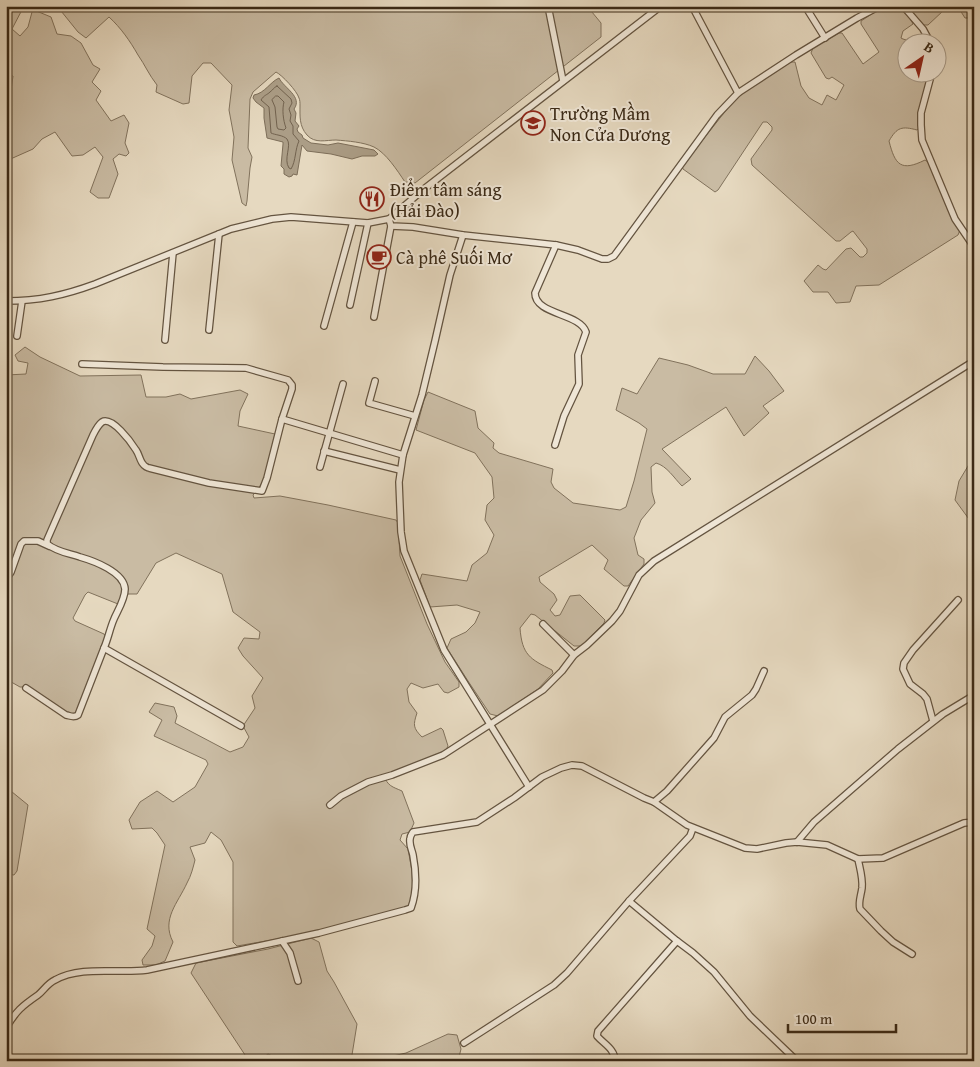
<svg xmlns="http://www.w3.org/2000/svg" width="980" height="1067" font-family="'Gentium Book Plus',serif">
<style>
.green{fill:#c9bba3;stroke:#81725c}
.water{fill:#ab9d86;stroke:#7d6e59}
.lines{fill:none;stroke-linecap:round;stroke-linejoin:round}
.shore{stroke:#72624e;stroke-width:1}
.minor-casing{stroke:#645440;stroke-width:8}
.minor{stroke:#efe6d6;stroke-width:5.5}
.labels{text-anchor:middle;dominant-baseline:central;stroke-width:4;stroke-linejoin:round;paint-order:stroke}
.poi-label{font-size:18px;fill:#392815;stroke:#efe6d6;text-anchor:start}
</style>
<rect width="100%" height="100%" fill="#e6d9c0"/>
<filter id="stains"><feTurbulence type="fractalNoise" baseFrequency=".004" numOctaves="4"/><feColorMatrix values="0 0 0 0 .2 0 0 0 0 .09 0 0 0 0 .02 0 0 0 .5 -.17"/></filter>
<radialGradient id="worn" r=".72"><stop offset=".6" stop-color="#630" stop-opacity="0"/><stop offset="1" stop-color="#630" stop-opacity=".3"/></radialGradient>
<!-- green -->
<g class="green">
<path d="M6,6H24L12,29L20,36L28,27L32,12L34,10L51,17L57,34L71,36L81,43L93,65L100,69L92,82L101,91L96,100L111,121L124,115L129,123L125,143L129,153L126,156L119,154L113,159L118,174L109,198H98L90,192L103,157L95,147L83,155L72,156L55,132L42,139L33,149L6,161V94L11,90L13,76L6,74Z"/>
<path d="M57,6H587L601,23V37L415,183L405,182C397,170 386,153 374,147C363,142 348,141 336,140C326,140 315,144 307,135C299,126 300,116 300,105C300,103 300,100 299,98C297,91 282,75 276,72L253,92L250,99L248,148L252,157L250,168L247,201L246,206L242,203L232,160L234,137L229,110L232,85L211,63H203L192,76L189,103L183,104L156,92L157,85C149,75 145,65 138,55C130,41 121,28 109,17L86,38L78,32Z"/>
<path d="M884,6C887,6 891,6 894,6C902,9 910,17 913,24L903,31L901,38L903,39L913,42H908V72L929,73L919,128L917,130C902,126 897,127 889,141C895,165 901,172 925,160L928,162L948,210L960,230L958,235L879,285L856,286L850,302L836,303L828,292H813L804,281L818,265L823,269L826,270L846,249L851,248L860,257H863L867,253V249L853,231L851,232L840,241H836L752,165L751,159L772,130V127L767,122H763L718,190L715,192L683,169L682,166L739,94L789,62H795L801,86L809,98L822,105L827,95L836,100L844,85L832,77L829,79L826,78L811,53L813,48L839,33H842L863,64L879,52L861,24V21Z"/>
<path d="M906,6H974V18H965L958,7L944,10L928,25H924Z"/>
<path d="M25,347L40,357L80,376L141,375L146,397H166L180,394L191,399L240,390L248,394L240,411L238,426L275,434C270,455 269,479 253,495L254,498L280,496L328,505L396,520L398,523L400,556L427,624L445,662L459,682V687L448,693L444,692L438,684L423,688L411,683L407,689L409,702L417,713C413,725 413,728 422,737L441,728L443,730L448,746L446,750L425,761L384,775C387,786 393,787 402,791L414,823L410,832L402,834L400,840L408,849L412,871L413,898L408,908L318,932L237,946L233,942V862L221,840L211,832L205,843L190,847L195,860C193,868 191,876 187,883C178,903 161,919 173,942L165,961L156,965H143L142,960L152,946L155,936L147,929L165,845L157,833L152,828L132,829L129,820L140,802L157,791L173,802L195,787L208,764L206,760L154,736L162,720L149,712L155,703L174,707L177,716L175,723L230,752L243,747L249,737L243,726L255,708L252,696L263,678L243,656L238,648L244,638L259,639L260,632L233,612L222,574L176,553L156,563L137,594H122L118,604L88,592L85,595L73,618L75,621L104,634L106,637L77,713L74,715L68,714L26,687H20L6,679V375L26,374L28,363L18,361L15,355Z"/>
<path d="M755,356L769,371L784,391L763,406L769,413L744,436L726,407L662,449L691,479L682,486C674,478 667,466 656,463L651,467L652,492L655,503L641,520L634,538L638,555L644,559V564L628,586H624L604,569L608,560L592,545L539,577L540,582L554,594L557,600L550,610L555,616L560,615L570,596L580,595L605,620L604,623L581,646H574L535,615L531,614L520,628C522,655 530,659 552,670L553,673L538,689L498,716L490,714L468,681L447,648L451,639L466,632L475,623L480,612L457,605L430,607L420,580L422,574L467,581L472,565L487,553L494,535L485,520L487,505L494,498L492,477L475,453L416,430L424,400L428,392L475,411L478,428L494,443L493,448L499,453L553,469L551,482L554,488L573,503L620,510L626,507L634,481L647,429L639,423L616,410L622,388L637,394L659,358L688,365L713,374H745Z"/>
<path d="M974,456V526L955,500L959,481Z"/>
<path d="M6,787L28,805L17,871L14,875L6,874Z"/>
<path d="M311,938L319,942L327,971L334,982L357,1024L351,1061H275L272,1056L268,1054L259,1061H249L191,973L196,963L268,949Z"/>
<path d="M448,1034L457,1035L461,1049L458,1061H371L406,1053Z"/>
</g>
<!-- water -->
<path class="water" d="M279,78C284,88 303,97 294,109L296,113L295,121L299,126L297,129L298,132L302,135L303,138L311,143L328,145L338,143L374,150L378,154L375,156H362L352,159L331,154L307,151L302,145L297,175L293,174L292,176L289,177L284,174V169L281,166L283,144V142L267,138L264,118V108L256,102L253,98L254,95C265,93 270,82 279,78Z"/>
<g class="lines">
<!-- shore -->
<g class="shore">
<path d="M277,86L291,99L292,103L289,109L291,115L290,121L293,126V134L299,141C295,149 296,161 291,169L289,168C283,159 292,146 287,139C283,135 275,135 271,133L269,107L261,100C264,95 267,95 270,92C273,90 273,88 277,86Z"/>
<path d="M276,96H278L284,102C282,109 283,120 286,128L284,130L278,129L277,127L275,107L272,100Z"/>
</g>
<!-- minor casing -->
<g class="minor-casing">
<g id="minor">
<path d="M548,6L563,81"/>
<path d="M692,6L738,93"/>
<path d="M805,6L825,38"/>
<path d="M903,6L923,29L930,42"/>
<path d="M932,72L921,113V125L922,140L955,219L974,247"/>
<path d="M389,219L391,226L413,227L463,235L556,245L578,250L602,259H608L614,256L717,115L738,93L796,55L857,18L880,6"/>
<path d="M463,235L450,275L435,341L422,395L403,455L399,482L401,532L404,551L444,650L529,787"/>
<path d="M6,301C39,301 65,295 95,284L231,229L272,219L291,217L368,223L389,219L424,189L661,6"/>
<path d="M350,305L368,223"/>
<path d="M374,317L391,226"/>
<path d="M324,326L353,222"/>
<path d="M209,330L219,234"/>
<path d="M17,336L22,301"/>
<path d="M165,340L173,253"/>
<path d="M82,364L163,367L246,368L288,380L292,385V389L282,419L267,478L262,491L209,483L149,468C148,468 144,466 143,464C140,461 139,454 136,450C131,442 112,416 102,422C98,425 95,431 93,435L47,540V544C57,552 68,553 80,557C94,561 124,572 125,589C125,599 118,610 114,619C110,628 108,639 104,648L241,726"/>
<path d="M375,381L369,403L415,416"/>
<path d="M282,419L403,455"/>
<path d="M555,445L564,416L579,384L578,355L586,332C580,313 535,315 535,293L556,245"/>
<path d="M324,451L400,470"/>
<path d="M320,467L343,384"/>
<path d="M6,577L9,575L11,572L21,544L24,541H38L49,546"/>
<path d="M543,624L574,655"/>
<path d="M26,688L66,715C71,716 74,718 78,715L104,648"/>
<path d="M933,721L927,699L923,694L910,684L903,669L904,663L913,650L958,600"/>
<path d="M654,802L667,791L714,738L725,717L752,695L756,689L764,671"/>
<path d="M330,805L341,796L368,782L392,775L443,755L543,690L562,671L574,655L587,645L612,621L620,611L639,575L654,561L974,361"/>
<path d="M797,842L814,822L898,749L943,714L971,697L974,695"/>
<path d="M858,859C860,869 863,878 862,888C861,896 858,902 860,909L881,931L893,942L912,954"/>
<path d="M629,901L677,941L693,953L714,972L750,1016L797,1061"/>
<path d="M282,941L290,953L298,981"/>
<path d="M6,1028C16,1011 22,1006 38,995C44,990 48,983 55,980C81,965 119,974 147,970L319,933L405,910L411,908C417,892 416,871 413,855C412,850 409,845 410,839C410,836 411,835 413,832L477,822L514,798L542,777L561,768L572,765L582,766L644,798L654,802L687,825L745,848L757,849L786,843L797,842L827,845L858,859L883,858L964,823L974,822"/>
<path d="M464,1043L554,985L567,973L629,901L690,836L693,828"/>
<path d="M615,1061C615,1049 604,1044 597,1036L598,1031L677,941"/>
</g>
</g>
<!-- minor -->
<use href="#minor" class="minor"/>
</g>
<!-- icons -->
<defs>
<g id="school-ring" transform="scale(1.25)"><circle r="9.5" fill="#efe6d6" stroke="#8f2418" stroke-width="1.5"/><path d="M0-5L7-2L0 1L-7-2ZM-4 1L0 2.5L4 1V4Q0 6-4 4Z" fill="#8f2418"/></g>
<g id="restaurant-ring" transform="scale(1.25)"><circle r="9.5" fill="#efe6d6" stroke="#8f2418" stroke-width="1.5"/><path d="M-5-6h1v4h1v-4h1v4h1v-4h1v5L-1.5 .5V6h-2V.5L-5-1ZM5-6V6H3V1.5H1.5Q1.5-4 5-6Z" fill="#8f2418"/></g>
<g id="cafe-ring" transform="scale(1.25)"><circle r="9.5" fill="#efe6d6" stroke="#8f2418" stroke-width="1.5"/><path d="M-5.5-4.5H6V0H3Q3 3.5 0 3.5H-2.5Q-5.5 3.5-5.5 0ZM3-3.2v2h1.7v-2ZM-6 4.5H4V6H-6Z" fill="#8f2418"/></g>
</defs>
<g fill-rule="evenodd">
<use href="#school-ring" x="533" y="123"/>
<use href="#restaurant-ring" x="372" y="199"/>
<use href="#cafe-ring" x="379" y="257"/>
</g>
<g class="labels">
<!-- poi labels -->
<g class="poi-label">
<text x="550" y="113">Trường Mầm<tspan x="550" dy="21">Non Cửa Dương</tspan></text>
<text x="390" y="189">Điểm tâm sáng<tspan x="390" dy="21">(Hải Đào)</tspan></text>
<text x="396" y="257">Cà phê Suối Mơ</text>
</g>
</g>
<!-- margin -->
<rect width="980" height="1067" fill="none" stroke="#e6d9c0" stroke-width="25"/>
<rect x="8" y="8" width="965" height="1052" fill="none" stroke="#392815" stroke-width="2.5"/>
<rect x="12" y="12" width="955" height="1042" fill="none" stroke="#392815"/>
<!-- north arrow -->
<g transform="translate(922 58) rotate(34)"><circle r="24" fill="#efe6d6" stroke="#a69a89"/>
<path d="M0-4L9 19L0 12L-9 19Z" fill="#8f2418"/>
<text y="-8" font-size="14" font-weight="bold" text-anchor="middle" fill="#392815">B</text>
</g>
<!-- scale -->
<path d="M788 1024v8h108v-8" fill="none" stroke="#392815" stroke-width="2.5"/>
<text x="795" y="1024" font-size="15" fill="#392815" stroke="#efe6d6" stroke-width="4" paint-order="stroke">100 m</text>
<rect width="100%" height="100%" filter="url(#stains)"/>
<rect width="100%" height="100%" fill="url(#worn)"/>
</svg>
